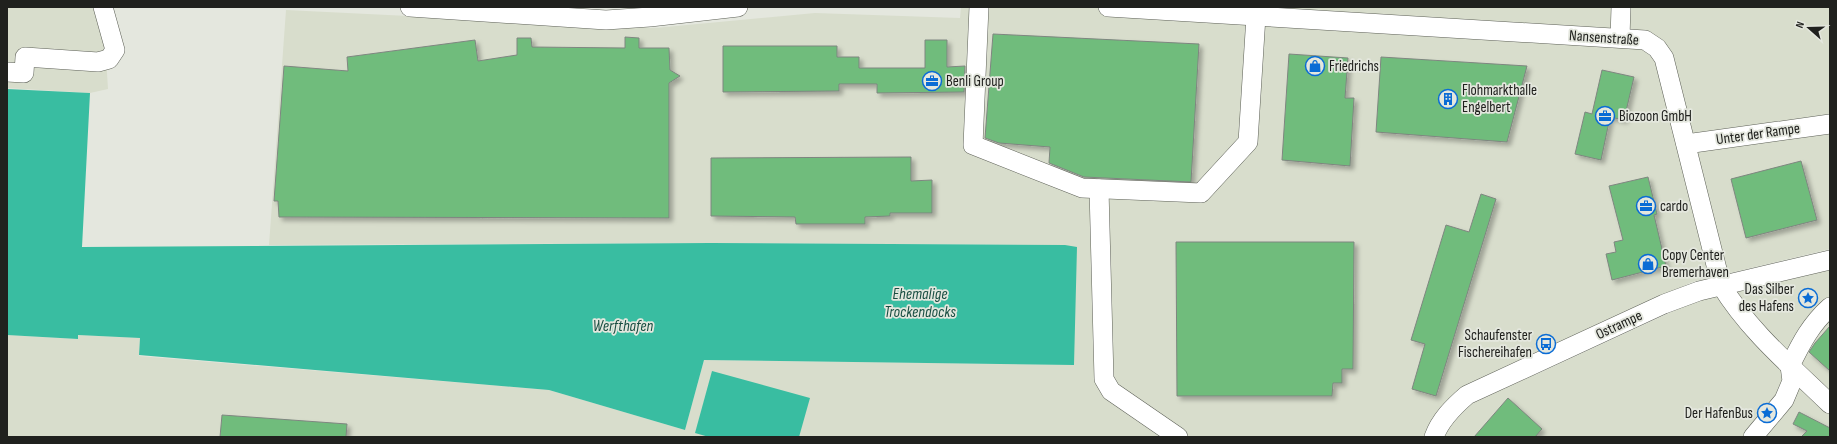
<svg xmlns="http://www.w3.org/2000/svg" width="1837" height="444" font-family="'Sofia Sans Condensed',sans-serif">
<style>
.built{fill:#d8ddcc}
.water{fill:#39bda1}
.building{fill:#6fbc7b;stroke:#7f8680;filter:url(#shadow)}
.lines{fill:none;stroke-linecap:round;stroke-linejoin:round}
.minor-casing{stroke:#5d6057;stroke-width:20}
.minor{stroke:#fff;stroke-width:19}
.labels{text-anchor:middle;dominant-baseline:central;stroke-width:3.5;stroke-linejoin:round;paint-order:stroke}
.street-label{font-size:15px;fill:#20211e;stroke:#e4e7de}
.poi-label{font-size:15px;fill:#20211e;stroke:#e4e7de;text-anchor:start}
.water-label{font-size:16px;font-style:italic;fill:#184e42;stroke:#e4e7de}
</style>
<defs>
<filter id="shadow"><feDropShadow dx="3.5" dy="3.5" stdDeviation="2" flood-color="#0004"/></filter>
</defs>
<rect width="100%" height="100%" fill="#e4e7de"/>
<!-- built -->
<g class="built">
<path d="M7,7H103L108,89L90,93L7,88Z"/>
<path d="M961,7H1830V249L1692,282L1526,360L1535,375L1704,297L1830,269V437H7V335L77,339L78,335L140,338L139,356L549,390L685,430L704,360L1074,365L1065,245L711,243L269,245L286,10L655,28L815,13L960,18Z"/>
</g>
<!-- water -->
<g class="water">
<path d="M7,89L90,93L82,247L711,243L1065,245L1077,247L1074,365L704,360L685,430L549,390L139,355L140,338L78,335V339L7,335Z"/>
<path d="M712,371L810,398L799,437H709L695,433Z"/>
</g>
<!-- building -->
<g class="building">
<path d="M993,34L1199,44L1191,182L1084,177L1049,163L1050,147L999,143L985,138Z"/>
<path d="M625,37L639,38V48H669L670,70L680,76L669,83V218L279,217L278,201H274L284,66L348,71L347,57L475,40L478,61L517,55V38H531L532,47L625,48Z"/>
<path d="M925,40H947V67L965,66L964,92L877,93V84H839V91L723,92V46H837V57H859V68H925Z"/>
<path d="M1289,54L1348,58L1345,98H1354L1350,166L1282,160Z"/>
<path d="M1381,57L1527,66L1507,142L1376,132Z"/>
<path d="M1602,70L1634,77L1624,120L1610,117L1601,160L1575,154L1585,112L1592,114Z"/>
<path d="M911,157V181L932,180V213H890V216L865,217V224H796L795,217L711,216V158Z"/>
<path d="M1801,161L1817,220L1746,238L1731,179Z"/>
<path d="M1648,177L1657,214L1654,215L1666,266L1612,280L1606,254L1616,252L1614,242L1623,240L1609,186Z"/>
<path d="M1481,194L1496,199L1436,396L1412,389L1425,344L1411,340L1446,225L1469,232Z"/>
<path d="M1176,242H1354L1353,369H1342V383H1333L1332,396H1177Z"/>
<path d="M1830,326V371L1809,352L1815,343Z"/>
<path d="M1508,398L1542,429L1535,437H1474Z"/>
<path d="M1799,412L1830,428V437H1801L1807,431L1793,424Z"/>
<path d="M222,415L347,424L346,437H220Z"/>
</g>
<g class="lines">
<!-- minor casing -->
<g class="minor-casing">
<g id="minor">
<path d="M410,7L606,20L650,17L738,7"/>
<path d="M979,7L973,145L1082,188L1201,193L1248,142L1256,16"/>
<path d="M1108,7L1645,40L1657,48L1664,58L1721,285C1749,331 1792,367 1830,404"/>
<path d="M1620,38L1621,7"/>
<path d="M7,72L24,73L25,57L98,62L109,59L115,50L103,7"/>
<path d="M1686,144L1830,124"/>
<path d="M1099,189L1104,379L1111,391L1178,437"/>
<path d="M1790,366C1801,343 1811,324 1830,307"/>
<path d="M1434,437C1440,420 1453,407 1467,395L1664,304L1699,291L1830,260"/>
<path d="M1753,437L1784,400L1792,381L1790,366"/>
</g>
</g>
<!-- minor -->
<use href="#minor" class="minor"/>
</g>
<!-- icons -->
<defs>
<g id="shop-ring" transform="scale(1)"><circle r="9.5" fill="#e4e7de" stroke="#0a6cd5" stroke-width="1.5"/><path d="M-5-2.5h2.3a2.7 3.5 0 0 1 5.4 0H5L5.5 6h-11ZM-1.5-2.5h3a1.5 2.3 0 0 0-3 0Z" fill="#0a6cd5"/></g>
<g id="office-ring" transform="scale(1)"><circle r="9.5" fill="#e4e7de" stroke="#0a6cd5" stroke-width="1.5"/><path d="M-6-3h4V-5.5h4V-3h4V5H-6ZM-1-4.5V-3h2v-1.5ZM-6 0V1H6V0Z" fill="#0a6cd5"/></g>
<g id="building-ring" transform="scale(1)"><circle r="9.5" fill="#e4e7de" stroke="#0a6cd5" stroke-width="1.5"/><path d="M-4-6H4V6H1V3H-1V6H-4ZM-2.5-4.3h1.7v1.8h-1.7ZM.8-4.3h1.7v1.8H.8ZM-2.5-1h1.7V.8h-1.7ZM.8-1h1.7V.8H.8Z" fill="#0a6cd5"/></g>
<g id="sight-ring" transform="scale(1)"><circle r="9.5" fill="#e4e7de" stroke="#0a6cd5" stroke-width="1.5"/><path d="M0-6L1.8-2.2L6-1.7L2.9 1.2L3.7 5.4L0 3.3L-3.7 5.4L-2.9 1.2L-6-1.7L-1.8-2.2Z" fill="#0a6cd5"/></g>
<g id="bus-ring" transform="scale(1)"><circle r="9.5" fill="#e4e7de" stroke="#0a6cd5" stroke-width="1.5"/><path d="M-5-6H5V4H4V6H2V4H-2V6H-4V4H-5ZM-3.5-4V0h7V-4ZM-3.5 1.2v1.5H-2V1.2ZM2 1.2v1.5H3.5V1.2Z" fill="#0a6cd5"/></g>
</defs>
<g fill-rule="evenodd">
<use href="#shop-ring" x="1315" y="66"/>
<use href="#office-ring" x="932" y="81"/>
<use href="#building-ring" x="1448" y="99"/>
<use href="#office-ring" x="1605" y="116"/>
<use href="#office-ring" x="1646" y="206"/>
<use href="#shop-ring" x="1648" y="264"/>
<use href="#sight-ring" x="1808" y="298"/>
<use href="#bus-ring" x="1546" y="344"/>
<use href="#sight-ring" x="1767" y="413"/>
</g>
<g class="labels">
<!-- street labels -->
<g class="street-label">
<text transform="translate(1604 38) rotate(4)">Nansenstraße</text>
<text transform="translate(1758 134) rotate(-8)">Unter der Rampe</text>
<text transform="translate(1619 325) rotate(-25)">Ostrampe</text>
</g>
<!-- poi labels -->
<g class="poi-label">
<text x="1329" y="66">Friedrichs</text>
<text x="946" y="81">Benli Group</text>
<text x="1462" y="90">Flohmarkthalle<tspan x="1462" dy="17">Engelbert</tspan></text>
<text x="1619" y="116">Biozoon GmbH</text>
<text x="1660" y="206">cardo</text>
<text x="1662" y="255">Copy Center<tspan x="1662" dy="17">Bremerhaven</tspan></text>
<text x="1794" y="289" text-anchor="end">Das Silber<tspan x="1794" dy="17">des Hafens</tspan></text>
<text x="1532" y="335" text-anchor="end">Schaufenster<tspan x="1532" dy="17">Fischereihafen</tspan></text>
<text x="1753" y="413" text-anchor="end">Der HafenBus</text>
</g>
<!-- water labels -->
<g class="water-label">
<text x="920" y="294">Ehemalige<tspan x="920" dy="18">Trockendocks</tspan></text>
<text x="623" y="326">Werfthafen</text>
</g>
</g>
<!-- border -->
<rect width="1837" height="444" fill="none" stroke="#20211e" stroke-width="16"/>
<!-- north arrow -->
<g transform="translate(1809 28) rotate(290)" stroke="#e4e7de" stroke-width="3" paint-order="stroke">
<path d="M0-3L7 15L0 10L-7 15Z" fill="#20211e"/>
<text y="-6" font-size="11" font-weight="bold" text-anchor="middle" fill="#20211e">N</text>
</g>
</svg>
